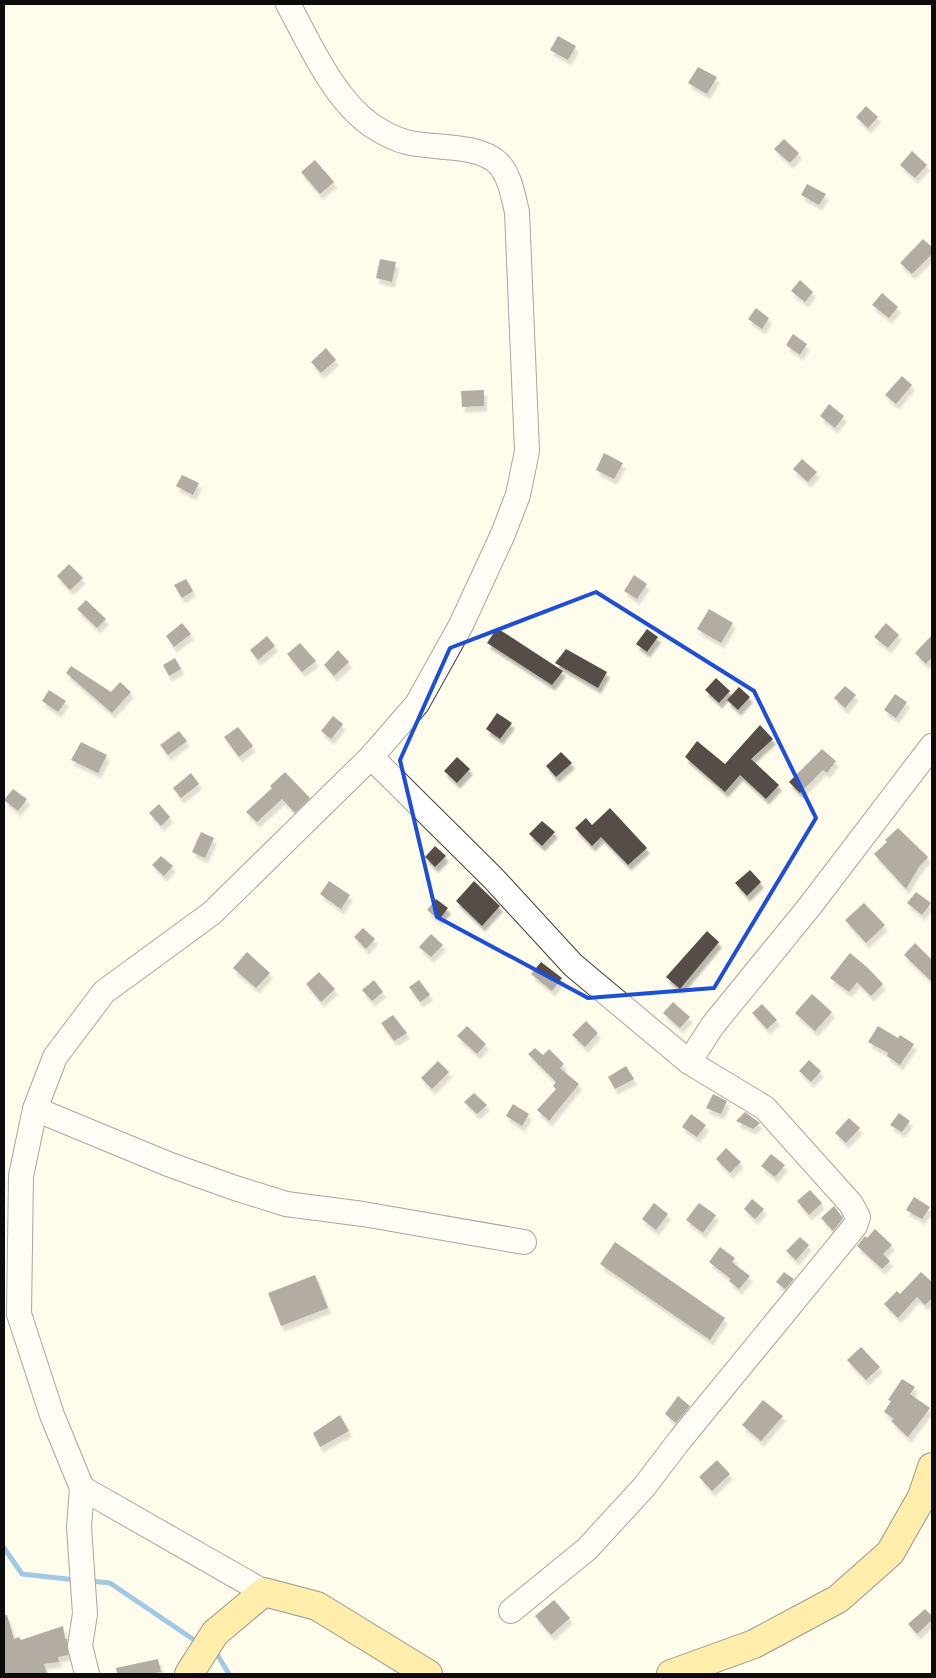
<svg xmlns="http://www.w3.org/2000/svg" width="936" height="1678" font-family="'IBM Plex Serif',serif">
<style>
.lines{fill:none;stroke-linecap:round;stroke-linejoin:round}
.stream{stroke:#2a8ddb;stroke-width:5}
.building{fill:#564e48;filter:url(#shadow)}
.minor-casing{stroke:#3f3f3f;stroke-width:26}
.major-casing{stroke:#1d1d1d;stroke-width:30}
.minor{stroke:#fff;stroke-width:24}
.major{stroke:#ffde5c;stroke-width:28}
.marked{fill:none;stroke:#1d4ed8;stroke-width:4;stroke-linejoin:round}
</style>
<defs>
<filter id="shadow"><feDropShadow dx="3" dy="5.5" stdDeviation="1" flood-color="#0004"/></filter>
</defs>
<rect width="100%" height="100%" fill="#fffcec"/>
<g class="lines">
<!-- stream -->
<g class="stream">
<path d="M4,1548L22,1574L76,1580"/>
<path d="M90,1581L110,1583L200,1644"/>
<path d="M213,1653L218,1656L229,1674"/>
</g>
</g>
<!-- building -->
<g class="building">
<path d="M558,36L576,46L568,60L550,50Z"/>
<path d="M698,67L717,77L707,94L688,83Z"/>
<path d="M866,106L878,117L868,128L856,117Z"/>
<path d="M784,139L799,153L790,163L774,149Z"/>
<path d="M912,151L927,165L915,178L900,165Z"/>
<path d="M315,160L334,182L320,194L301,172Z"/>
<path d="M807,184L826,194L819,205L801,195Z"/>
<path d="M923,239L932,247V254L912,274L900,263Z"/>
<path d="M380,259L396,262L392,282L376,278Z"/>
<path d="M800,280L813,292L805,302L791,291Z"/>
<path d="M882,293L898,307L889,318L872,305Z"/>
<path d="M756,308L769,318L762,329L748,319Z"/>
<path d="M793,334L807,344L800,355L786,345Z"/>
<path d="M326,348L336,360L321,373L311,362Z"/>
<path d="M902,376L912,385L896,404L885,395Z"/>
<path d="M484,390V406L462,407L461,391Z"/>
<path d="M829,404L844,416L835,428L820,416Z"/>
<path d="M604,453L623,463L614,479L596,470Z"/>
<path d="M802,459L817,472L808,482L793,469Z"/>
<path d="M182,475L199,483L193,495L176,486Z"/>
<path d="M69,564L83,578L70,590L57,576Z"/>
<path d="M634,575L647,584L637,599L624,591Z"/>
<path d="M186,579L193,591L182,598L174,585Z"/>
<path d="M86,600L106,619L97,628L77,609Z"/>
<path d="M709,609L733,623L721,643L697,629Z"/>
<path d="M182,623L191,634L174,647L166,636Z"/>
<path d="M886,623L899,635L888,648L874,637Z"/>
<path d="M497,628L563,671L552,685L487,643Z"/>
<path d="M647,629L658,637L647,652L636,644Z"/>
<path d="M932,635V657L926,664L915,653Z"/>
<path d="M267,636L275,646L258,660L250,650Z"/>
<path d="M300,643L316,661L302,672L287,654Z"/>
<path d="M566,649L607,672L598,688L555,663Z"/>
<path d="M338,650L349,662L334,676L324,665Z"/>
<path d="M175,658L181,669L169,676L163,665Z"/>
<path d="M71,666L111,692L120,682L131,692L112,713L66,673Z"/>
<path d="M716,678L730,691L719,703L705,690Z"/>
<path d="M845,686L856,695L845,708L834,698Z"/>
<path d="M739,687L750,697L738,710L727,700Z"/>
<path d="M49,690L66,701L58,712L42,701Z"/>
<path d="M895,694L907,702L896,718L884,710Z"/>
<path d="M497,713L512,723L500,739L486,729Z"/>
<path d="M333,716L343,724L331,739L321,731Z"/>
<path d="M760,725L773,739L751,759L779,785L766,799L740,775L725,792L685,757L697,741L725,764Z"/>
<path d="M238,727L253,746L239,757L224,737Z"/>
<path d="M179,731L187,741L168,755L160,745Z"/>
<path d="M81,742L107,755L98,773L71,760Z"/>
<path d="M822,749L836,761L827,773L823,770L800,793L789,782Z"/>
<path d="M561,752L572,763L556,777L546,766Z"/>
<path d="M457,757L470,769L457,783L444,771Z"/>
<path d="M285,772L310,798L295,813L282,799L257,822L246,812L272,788L270,786Z"/>
<path d="M191,773L199,784L181,798L173,788Z"/>
<path d="M13,789L27,799L18,811L4,800Z"/>
<path d="M159,804L170,817L161,826L149,813Z"/>
<path d="M610,808L647,848L628,865L601,837L592,846L575,828L586,818L592,825Z"/>
<path d="M542,821L555,832L542,846L529,834Z"/>
<path d="M898,828L928,857L919,867L906,889L874,854L887,842L885,840Z"/>
<path d="M201,832L214,838L205,858L192,852Z"/>
<path d="M435,846L446,856L435,867L425,857Z"/>
<path d="M161,856L173,866L164,876L152,865Z"/>
<path d="M750,870L761,882L747,896L735,883Z"/>
<path d="M329,881L350,895L341,909L320,894Z"/>
<path d="M474,881L500,906L482,926L456,901Z"/>
<path d="M916,892L931,903L922,915L907,903Z"/>
<path d="M436,899L448,908L439,920L427,910Z"/>
<path d="M864,903L885,925L866,943L845,920Z"/>
<path d="M363,928L375,939L366,949L354,937Z"/>
<path d="M707,931L719,942L680,989L666,977Z"/>
<path d="M431,934L443,945L431,957L419,947Z"/>
<path d="M915,943L932,960V982L904,955Z"/>
<path d="M247,952L270,973L256,988L233,968Z"/>
<path d="M850,953L868,968L883,984L871,996L857,982L849,992L830,978Z"/>
<path d="M541,962L562,978L552,991L531,974Z"/>
<path d="M319,972L335,989L321,1002L306,984Z"/>
<path d="M374,980L383,992L372,1001L362,990Z"/>
<path d="M419,980L430,995L420,1002L409,987Z"/>
<path d="M812,994L832,1012L815,1031L795,1013Z"/>
<path d="M673,1002L690,1017L680,1028L663,1013Z"/>
<path d="M762,1004L777,1020L767,1029L752,1013Z"/>
<path d="M393,1015L407,1033L394,1041L381,1023Z"/>
<path d="M586,1021L598,1033L585,1047L572,1035Z"/>
<path d="M467,1026L486,1044L477,1054L457,1036Z"/>
<path d="M878,1026L898,1038L900,1035L914,1044L900,1065L887,1056L888,1053L868,1042Z"/>
<path d="M535,1048L543,1055L549,1049L564,1064L560,1068L579,1084L549,1121L537,1110L556,1089L553,1086L556,1082L528,1054Z"/>
<path d="M809,1060L821,1071L811,1082L799,1071Z"/>
<path d="M438,1061L449,1072L432,1089L421,1078Z"/>
<path d="M626,1066L634,1079L615,1089L608,1077Z"/>
<path d="M474,1093L487,1105L477,1114L464,1102Z"/>
<path d="M713,1094L727,1101L721,1114L706,1108Z"/>
<path d="M513,1104L529,1114L522,1126L506,1116Z"/>
<path d="M745,1112L760,1123L753,1129L736,1121Z"/>
<path d="M899,1113L910,1121L902,1132L890,1125Z"/>
<path d="M691,1114L706,1125L697,1137L682,1127Z"/>
<path d="M849,1118L860,1128L846,1143L835,1133Z"/>
<path d="M726,1148L741,1162L730,1173L716,1159Z"/>
<path d="M771,1154L785,1165L775,1177L761,1166Z"/>
<path d="M810,1190L822,1203L809,1215L797,1201Z"/>
<path d="M914,1197L930,1207L922,1219L906,1210Z"/>
<path d="M752,1199L764,1209L755,1219L744,1209Z"/>
<path d="M654,1203L668,1214L656,1230L642,1219Z"/>
<path d="M699,1203L716,1215L703,1233L686,1220Z"/>
<path d="M834,1206L843,1218L833,1231L821,1218Z"/>
<path d="M875,1229L892,1245L883,1254L890,1261L882,1269L857,1246L865,1236L867,1238Z"/>
<path d="M800,1237L809,1245L796,1260L786,1251Z"/>
<path d="M615,1242L725,1318L710,1340L600,1264Z"/>
<path d="M720,1247L735,1258L732,1262L750,1276L739,1289L729,1281L731,1279L709,1262Z"/>
<path d="M784,1272L794,1279L785,1289L776,1282Z"/>
<path d="M921,1272L932,1282V1298L925,1305L917,1297L898,1318L884,1304L897,1291L900,1294Z"/>
<path d="M315,1275L328,1308L281,1326L268,1293Z"/>
<path d="M861,1347L880,1367L866,1380L847,1360Z"/>
<path d="M902,1379L915,1387L910,1394L930,1408L908,1437L891,1421L894,1419L884,1412L891,1401L888,1400Z"/>
<path d="M678,1396L690,1406L676,1423L665,1414Z"/>
<path d="M763,1400L783,1416L761,1441L742,1425Z"/>
<path d="M340,1415L349,1431L320,1447L313,1433Z"/>
<path d="M717,1460L730,1474L712,1491L699,1477Z"/>
<path d="M554,1600L570,1618L551,1635L535,1616Z"/>
<path d="M925,1609L932,1616V1620L917,1634L908,1624Z"/>
<path d="M4,1615H7L14,1639L19,1637L21,1640L63,1626L65,1639H67L68,1655L58,1657L59,1662L44,1664L47,1674H4Z"/>
<path d="M158,1659L161,1672L149,1674H117L116,1668Z"/>
</g>
<g class="lines">
<!-- minor casing -->
<g class="minor-casing">
<g id="minor">
<path d="M371,757L493,878L573,965L689,1062L765,1108L851,1204L858,1217L855,1226L679,1441L644,1487L587,1549L511,1611"/>
<path d="M689,1062L713,1025L810,906L932,746"/>
<path d="M35,1109L168,1164L232,1187L286,1204L363,1214L524,1242"/>
<path d="M82,1488L264,1592"/>
<path d="M87,1674L80,1646L85,1614L79,1527L82,1488L52,1415L19,1314L21,1176L35,1109L55,1057L104,992L212,913L371,757L417,704L461,625L503,534L518,495L527,451L517,212C513,196 510,175 498,163C476,143 432,149 406,142C395,139 380,131 371,125C333,98 310,44 288,4"/>
</g>
</g>
<!-- major casing -->
<g class="major-casing">
<g id="major">
<path d="M189,1674L215,1633L264,1592L317,1606L428,1674"/>
<path d="M671,1674L754,1644L838,1599L890,1553L922,1497L932,1467"/>
</g>
</g>
<!-- minor -->
<use href="#minor" class="minor"/>
<!-- major -->
<use href="#major" class="major"/>
</g>
<!-- marked area -->
<path d="M0 0H936V1678H0ZM596,592L754,691L816,818L714,988L588,998L437,917L400,760L450,648Z" fill="#fffcec" fill-opacity=".55" fill-rule="evenodd"/>
<path class="marked" d="M596,592L754,691L816,818L714,988L588,998L437,917L400,760L450,648Z"/>
<!-- border -->
<rect width="936" height="1678" fill="none" stroke="#0c0c0c" stroke-width="10"/>
</svg>
